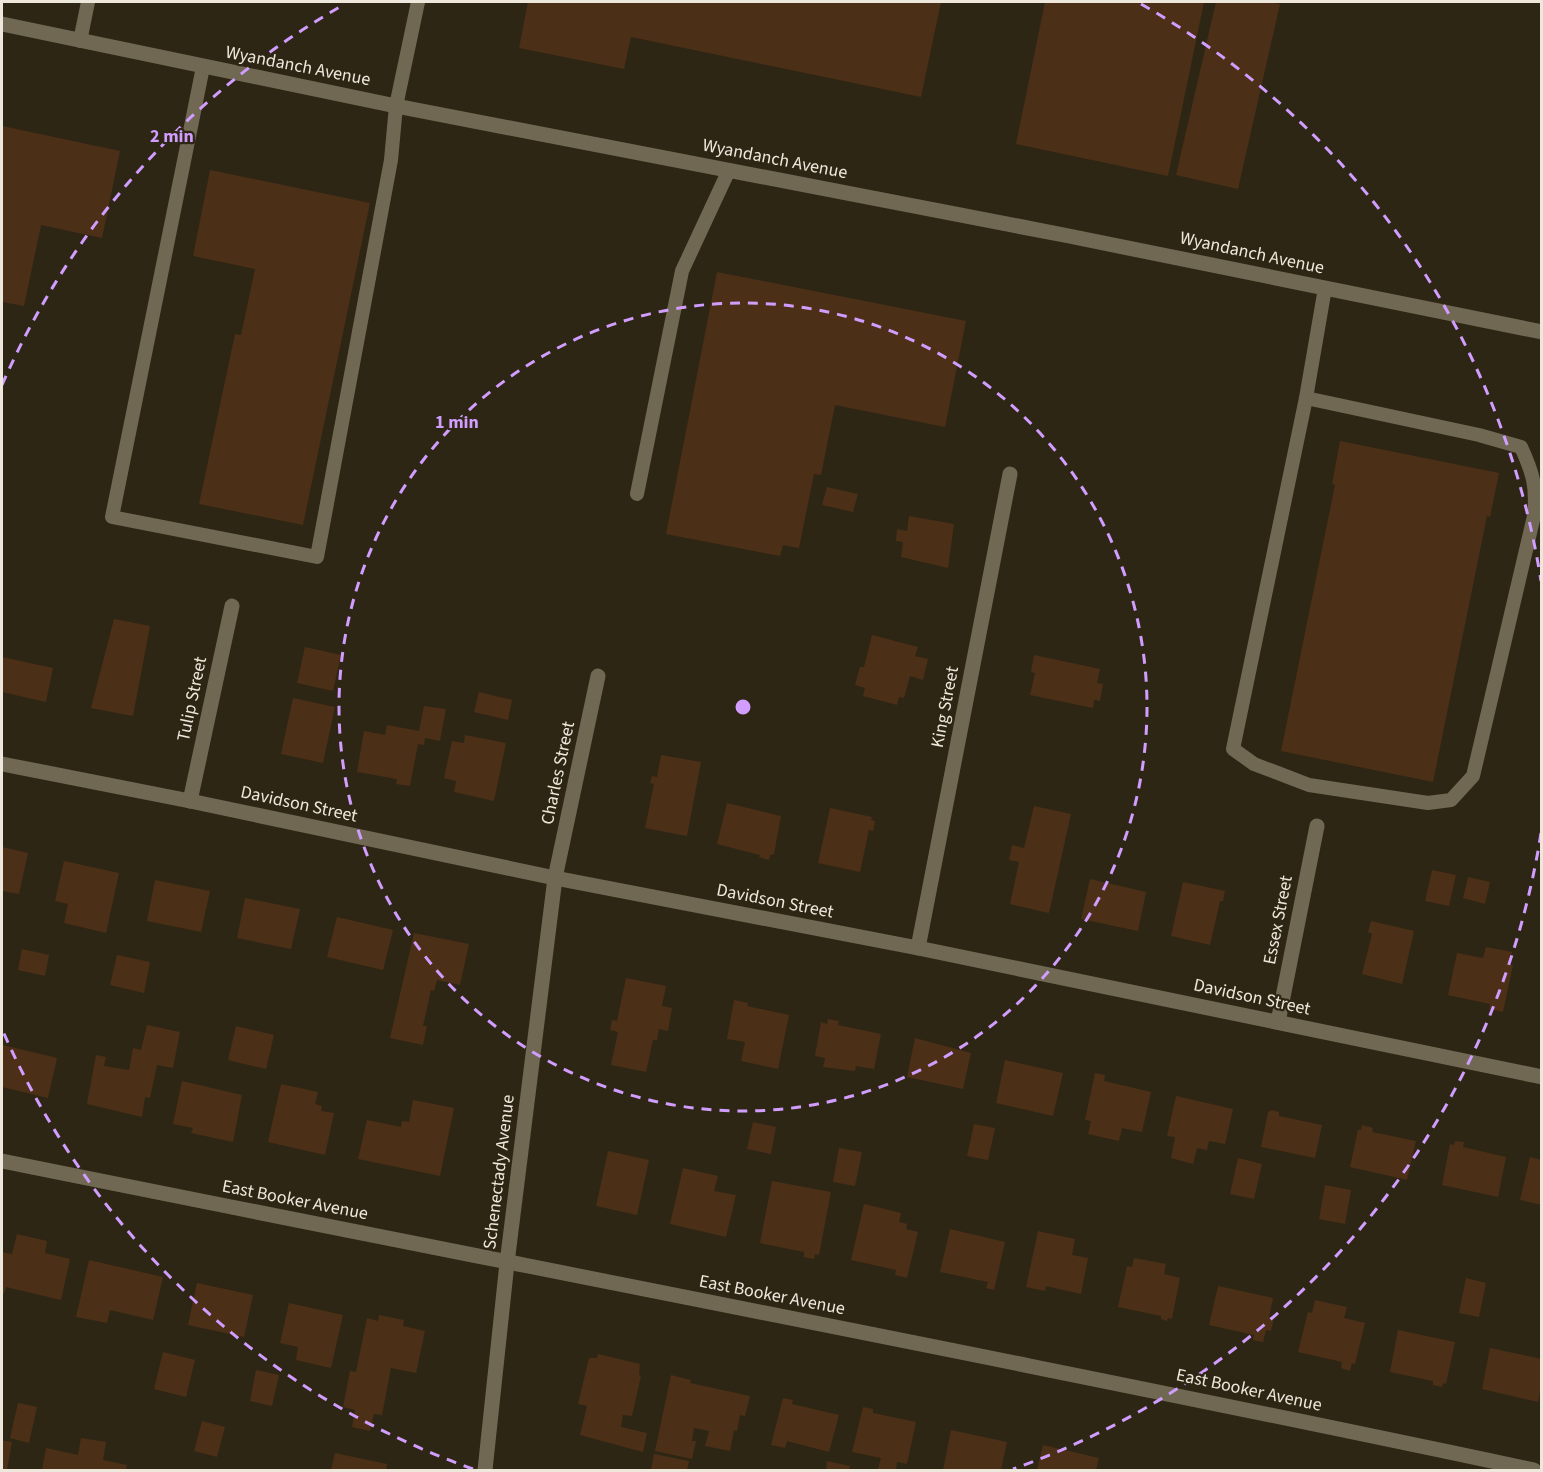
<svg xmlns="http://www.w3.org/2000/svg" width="1543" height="1472" font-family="'Source Sans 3',sans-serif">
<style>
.building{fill:#4c2f17}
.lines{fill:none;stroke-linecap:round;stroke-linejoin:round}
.service{stroke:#716854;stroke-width:14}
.minor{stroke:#716854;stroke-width:15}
.tertiary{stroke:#716854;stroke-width:15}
.ring{fill:none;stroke:#d19dfe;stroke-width:3;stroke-dasharray:10 8}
.labels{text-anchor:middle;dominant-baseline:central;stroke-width:4.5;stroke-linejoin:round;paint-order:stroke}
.street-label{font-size:18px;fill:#ede7dc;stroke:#2e2614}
.centre{fill:#d19dfe;stroke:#2e2614;stroke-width:3}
.ring-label{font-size:18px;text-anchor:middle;font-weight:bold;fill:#d19dfe;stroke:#2e2614;stroke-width:4.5;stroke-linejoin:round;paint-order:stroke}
</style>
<rect width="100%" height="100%" fill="#2e2614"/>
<!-- building -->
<g class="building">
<path d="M528,2H941L921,97L631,37L624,69L519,48Z"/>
<path d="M1045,2H1204L1168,176L1016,144Z"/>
<path d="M1216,2H1267L1280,4L1238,189L1176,175Z"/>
<path d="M2,126L120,151L102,238L41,225L24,306L2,302Z"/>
<path d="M210,170L370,203L303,525L199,504L235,334L241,335L255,269L193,256Z"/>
<path d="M717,272L966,321L945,427L835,405L821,475L814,474L799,548L783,545L780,556L666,534Z"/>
<path d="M1340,441L1499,473L1490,517L1487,516L1433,782L1281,751L1335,485L1332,484Z"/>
<path d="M827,487L858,494L853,512L822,505Z"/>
<path d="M909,516L954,524L948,568L901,557L903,542L896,541L897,529L907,531Z"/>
<path d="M114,619L150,626L133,716L91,708Z"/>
<path d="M872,635L918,647L915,656L928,659L923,680L910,676L904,698L899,697L897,705L863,696L865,688L855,685L860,667H864Z"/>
<path d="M305,647L341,655L333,691L297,683Z"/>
<path d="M1034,655L1100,669L1097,683L1103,684L1100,701L1094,700L1093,708L1030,695L1035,673L1031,672Z"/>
<path d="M2,657L53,668L46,702L2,692Z"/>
<path d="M479,692L512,700L508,720L474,712Z"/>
<path d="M293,698L335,707L323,763L281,754Z"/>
<path d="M424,706L446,709L440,741L425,738L424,745L418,744L410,786L396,784L397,779L357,772L364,731L385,735L387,725L419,731Z"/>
<path d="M465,735L506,743L494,801L454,792L456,781L444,778L452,741L464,743Z"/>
<path d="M661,755L701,762L687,836L645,828L654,784L650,783L652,776L657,777Z"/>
<path d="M727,803L781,816L774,854L770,855L769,860L759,857L760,855L717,844Z"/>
<path d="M1034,806L1071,814L1049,913L1010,904L1019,862L1009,860L1012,845L1024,848Z"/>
<path d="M830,808L872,817L871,820L875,821L873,831L869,830L860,872L818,863Z"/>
<path d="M2,847L28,853L19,894L2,891Z"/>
<path d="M64,861L119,873L106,933L64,923L68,904L55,901Z"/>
<path d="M1432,870L1456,875L1449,906L1425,901Z"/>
<path d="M1468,877L1490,882L1485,904L1463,898Z"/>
<path d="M1090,879L1146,892L1138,931L1081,919Z"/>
<path d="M155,880L210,891L201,932L147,921Z"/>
<path d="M1183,882L1225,891L1223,901H1220L1210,945L1171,936Z"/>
<path d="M245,898L300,909L291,949L237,938Z"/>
<path d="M337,917L393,930L383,970L327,957Z"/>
<path d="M1371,921L1414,931L1402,984L1362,974L1372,934L1368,932Z"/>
<path d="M414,933L469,944L460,985L437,980L434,991L431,990L423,1026H427L423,1045L390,1038Z"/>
<path d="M1486,947L1512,952L1509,964L1513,965L1503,1012L1489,1009L1490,1004L1448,995L1457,953L1483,958Z"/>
<path d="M22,949L49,955L45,976L18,970Z"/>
<path d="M117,955L150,962L144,993L110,985Z"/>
<path d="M626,978L666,986L662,1006L672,1008L668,1031L659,1029L657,1040H653L646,1072L611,1065L618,1032L610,1030L612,1020L617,1021Z"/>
<path d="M734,1000L748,1003L747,1006L789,1015L778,1069L741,1061L745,1042L727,1039Z"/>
<path d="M828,1019L839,1021L838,1025L881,1034L874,1069L856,1066L855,1071L823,1067L825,1058L815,1056L821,1022L827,1024Z"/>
<path d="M147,1025L180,1032L173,1068L157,1065L150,1098L145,1097L142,1117L87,1104L96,1055L106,1057L104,1066L129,1070L133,1048L141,1050Z"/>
<path d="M236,1026L274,1035L266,1069L228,1060Z"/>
<path d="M915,1038L971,1053L963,1089L907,1077Z"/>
<path d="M3,1045L57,1058L48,1098L2,1087Z"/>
<path d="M1005,1060L1063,1073L1053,1116L996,1103Z"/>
<path d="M1095,1073L1105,1075L1104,1081L1151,1092L1142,1132L1122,1128L1119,1141L1088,1134L1091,1121L1085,1120Z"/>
<path d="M182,1081L242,1095L233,1142L191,1133L193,1128L173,1124Z"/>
<path d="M281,1084L318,1092L315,1104L322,1106L321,1111L334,1113L325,1155L268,1142Z"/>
<path d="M1176,1096L1233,1109L1225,1144L1209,1141L1207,1150L1197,1148L1193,1164L1171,1158L1175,1137L1167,1136Z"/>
<path d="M413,1100L454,1108L440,1176L358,1159L367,1120L401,1127L402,1121L409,1122Z"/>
<path d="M1272,1110L1279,1112V1116L1322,1125L1315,1158L1261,1147L1268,1112Z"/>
<path d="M753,1122L776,1127L771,1154L747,1149Z"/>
<path d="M974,1124L995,1128L988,1160L967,1156Z"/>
<path d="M1362,1125L1373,1128L1372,1132L1416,1141L1407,1180L1350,1167L1358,1130H1361Z"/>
<path d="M1455,1141L1464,1142L1463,1147L1506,1157L1498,1197L1442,1185L1450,1144L1454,1145Z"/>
<path d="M839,1148L862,1152L855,1186L833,1182Z"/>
<path d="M608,1151L649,1160L637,1215L596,1206Z"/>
<path d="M1530,1157L1542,1160V1205L1520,1200Z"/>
<path d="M1238,1158L1262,1164L1254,1199L1230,1194Z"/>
<path d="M683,1168L718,1176L714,1191L736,1195L726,1237L670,1224Z"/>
<path d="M772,1181L831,1192L819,1255L815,1254L814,1259L804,1257V1252L760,1243Z"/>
<path d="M1325,1185L1351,1190L1345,1224L1319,1219Z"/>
<path d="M864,1204L901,1213L899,1222L907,1224L906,1229L918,1232L907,1278L895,1275L896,1270L851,1260Z"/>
<path d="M950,1229L1005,1242L994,1290L986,1288L988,1282L940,1272Z"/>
<path d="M1038,1231L1075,1239L1072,1255L1088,1258L1081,1294L1046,1286L1045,1291L1026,1287Z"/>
<path d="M17,1234L47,1241L45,1253L70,1259L61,1300L6,1287L4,1294L2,1293V1252L12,1254Z"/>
<path d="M1134,1258L1166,1264L1164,1274L1180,1278L1172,1319L1168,1318L1167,1321L1161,1319V1316L1118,1307L1127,1266L1132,1267Z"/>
<path d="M89,1260L163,1277L153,1320L110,1310L107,1323L76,1317Z"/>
<path d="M1466,1278L1486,1283L1479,1317L1459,1313Z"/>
<path d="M197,1283L253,1295L244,1337L188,1325Z"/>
<path d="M1218,1286L1273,1298L1269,1317L1274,1318L1271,1331L1266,1330L1263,1342L1253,1340L1254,1335L1209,1325Z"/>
<path d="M1315,1300L1347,1307L1344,1318L1365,1323L1355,1364L1352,1363L1350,1371L1341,1368L1342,1362L1298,1352L1308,1312L1312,1313Z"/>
<path d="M289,1303L343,1315L331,1368L296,1360L298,1347L280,1343Z"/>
<path d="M379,1315L404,1320L403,1326L425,1331L416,1373L391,1368L382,1415L374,1414L370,1431L352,1427L355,1410L343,1407L350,1371L356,1372L367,1318L378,1321Z"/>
<path d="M1398,1330L1455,1342L1446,1384L1443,1383L1442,1387L1433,1385V1381L1390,1372Z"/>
<path d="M1490,1348L1542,1359V1382L1538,1402L1482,1389Z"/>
<path d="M163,1352L195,1360L186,1397L154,1389Z"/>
<path d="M598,1354L640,1364L639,1375L641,1376L632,1416L623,1415L621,1427L647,1433L643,1452L580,1435L587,1406L578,1404L589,1358H597Z"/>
<path d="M256,1370L279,1375L272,1406L250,1401Z"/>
<path d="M671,1375L691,1380L690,1383L750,1396L745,1416L740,1415L737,1431L734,1430L730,1451L705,1446L709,1431L694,1428L692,1441H696L692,1459L655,1451Z"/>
<path d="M783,1398L793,1400L792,1404L839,1415L829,1452L787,1441L785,1448L771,1445Z"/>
<path d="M18,1403L37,1407L29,1443L10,1438Z"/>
<path d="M863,1407L873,1409V1413L916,1422L907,1464L897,1462L896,1470L878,1469L881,1458L852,1452Z"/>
<path d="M202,1421L225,1427L217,1457L194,1451Z"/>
<path d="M951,1430L1007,1442L1001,1470H943Z"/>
<path d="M81,1438L106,1442L103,1460L127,1465L126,1470H42L46,1448L78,1455Z"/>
<path d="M2,1440L12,1442L7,1470H2Z"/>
<path d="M1043,1445L1099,1458L1096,1470H1037Z"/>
<path d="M335,1453L387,1464L386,1470H331Z"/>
<path d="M654,1454L689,1461L687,1470H651Z"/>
<path d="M827,1461L850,1466L849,1470H826Z"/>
</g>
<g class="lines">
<!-- service -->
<g class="service">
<path d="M80,41L88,2"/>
<path d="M203,67L112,517L317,557L391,160L396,106L418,2"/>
<path d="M1306,398L1479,435L1521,447C1533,473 1537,487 1534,516L1473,776L1451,800L1428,803L1309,785L1254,764L1233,749L1306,398L1325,288"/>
<path d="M637,494L682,271L729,170"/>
</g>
<!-- minor -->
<g class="minor">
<path d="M2,764L190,801L555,878L918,948L1542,1077"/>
<path d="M190,801L232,606"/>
<path d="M918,948L1010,474"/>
<path d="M1278,1022L1317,826"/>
<path d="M2,1161C512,1264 1024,1362 1534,1470"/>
<path d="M485,1470L507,1263L555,878L598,676"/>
</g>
<!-- tertiary -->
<path class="tertiary" d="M2,24L396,106L1069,236L1542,332"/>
</g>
<!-- distance rings -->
<g class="ring">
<circle cx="743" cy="707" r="404"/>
<path d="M1541 833A808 808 0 0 1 1013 1469M473 1469A808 808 0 0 1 2 1029M2 385A808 808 0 0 1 345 4M1141 4A808 808 0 0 1 1541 581"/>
</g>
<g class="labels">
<!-- street labels -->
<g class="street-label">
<text transform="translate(298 66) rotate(11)">Wyandanch Avenue</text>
<text transform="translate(775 159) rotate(11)">Wyandanch Avenue</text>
<text transform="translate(1252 253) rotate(12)">Wyandanch Avenue</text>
<text transform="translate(192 699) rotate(-78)">Tulip Street</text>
<text transform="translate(945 707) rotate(-79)">King Street</text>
<text transform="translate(558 773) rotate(-78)">Charles Street</text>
<text transform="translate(299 804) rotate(12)">Davidson Street</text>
<text transform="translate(775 901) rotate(11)">Davidson Street</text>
<text transform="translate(1278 920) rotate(-79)">Essex Street</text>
<text transform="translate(1252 997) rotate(12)">Davidson Street</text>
<text transform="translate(499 1172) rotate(-83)">Schenectady Avenue</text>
<text transform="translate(295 1200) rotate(11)">East Booker Avenue</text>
<text transform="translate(772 1295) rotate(11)">East Booker Avenue</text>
<text transform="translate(1249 1390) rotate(12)">East Booker Avenue</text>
</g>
</g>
<circle cx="743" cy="707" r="9" class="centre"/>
<g class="ring-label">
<text x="172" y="142">2 min</text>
<text x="457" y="428">1 min</text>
</g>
<!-- border -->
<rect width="1543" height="1472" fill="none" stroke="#ede7dc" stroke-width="6"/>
</svg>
